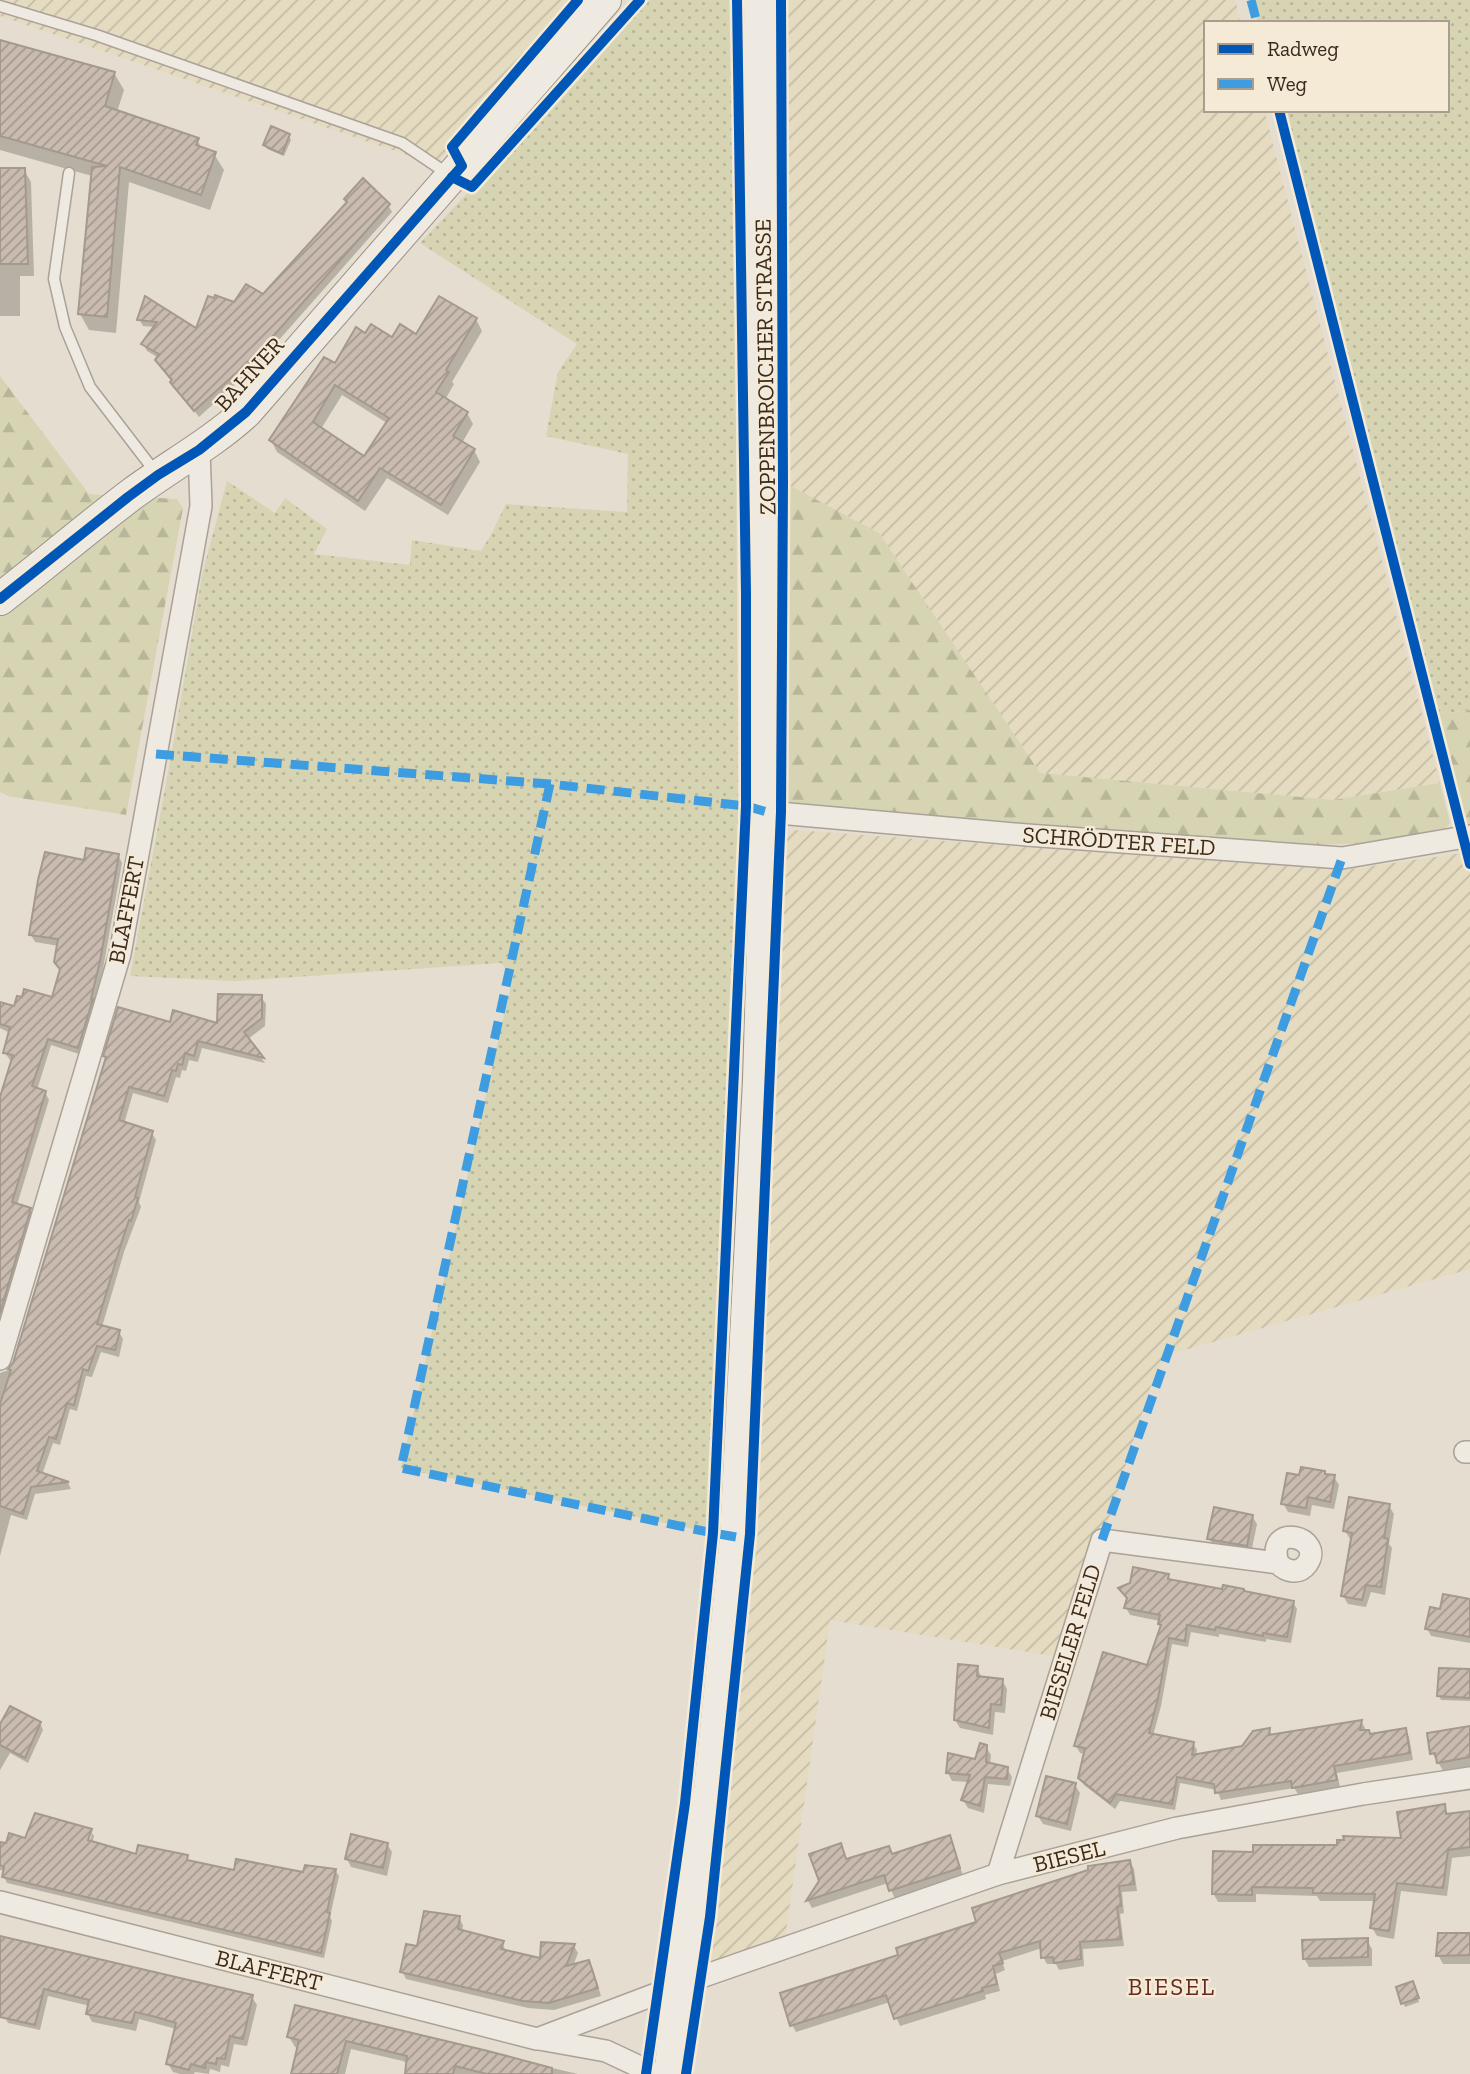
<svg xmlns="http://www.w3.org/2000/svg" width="1470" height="2074" font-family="'Zilla Slab',serif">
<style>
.farmland{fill:url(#farmland-furrows)}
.green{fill:url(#green-dots)}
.forest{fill:url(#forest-firs)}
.shadow{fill:#0003;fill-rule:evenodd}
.building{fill:url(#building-hatch);stroke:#a5998e;stroke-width:2;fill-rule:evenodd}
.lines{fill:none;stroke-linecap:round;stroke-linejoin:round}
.lane-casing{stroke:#aaa298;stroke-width:13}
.street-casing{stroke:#aaa298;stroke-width:24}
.secondary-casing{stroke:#9a9288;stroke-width:34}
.lane{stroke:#eee9e1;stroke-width:10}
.street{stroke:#eee9e1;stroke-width:21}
.secondary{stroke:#eee9e1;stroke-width:32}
.quiet{stroke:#3e9ce0;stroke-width:9;stroke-dasharray:18 9;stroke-linecap:butt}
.cycleway-casing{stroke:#f5ead6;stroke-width:15}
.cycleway{stroke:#0057b8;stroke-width:10}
.labels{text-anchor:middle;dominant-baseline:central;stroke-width:5;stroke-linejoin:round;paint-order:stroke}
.street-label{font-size:23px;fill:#3a2a20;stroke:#f5ead6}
.neighbourhood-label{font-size:24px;letter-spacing:2px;fill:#66291f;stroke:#f5ead6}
</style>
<defs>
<pattern id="farmland-furrows" width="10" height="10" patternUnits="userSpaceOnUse" patternTransform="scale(1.75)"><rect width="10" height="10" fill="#e4dbc0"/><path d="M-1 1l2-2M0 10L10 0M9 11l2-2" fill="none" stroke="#c4bca5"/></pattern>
<pattern id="green-dots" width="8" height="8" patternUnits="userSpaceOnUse" patternTransform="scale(1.75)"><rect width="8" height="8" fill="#d6d4b2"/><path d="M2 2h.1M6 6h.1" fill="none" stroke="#b8b699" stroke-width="1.8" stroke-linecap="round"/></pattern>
<pattern id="forest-firs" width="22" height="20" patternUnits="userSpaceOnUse" patternTransform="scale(1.75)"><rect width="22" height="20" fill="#d6d4b2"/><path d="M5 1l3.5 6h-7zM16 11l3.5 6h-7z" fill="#b8b699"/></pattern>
<pattern id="building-hatch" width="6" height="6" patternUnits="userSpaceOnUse" patternTransform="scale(1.75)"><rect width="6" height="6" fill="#c9bbb0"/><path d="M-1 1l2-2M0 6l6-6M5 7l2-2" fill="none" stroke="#a4988f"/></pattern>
</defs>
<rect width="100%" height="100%" fill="#e5ddcf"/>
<!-- farmland -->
<g class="farmland">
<path d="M0,0H573L436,165L0,16Z"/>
<path d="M788,0H1235L1241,23H1206V110H1264L1440,783L1333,800L1040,773L879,533L783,482Z"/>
<path d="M794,830L1344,870L1470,852V1269L1167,1355L1150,1388L1065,1658L830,1620L784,1946L701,1977L710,1917L744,1576L780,842Z"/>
</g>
<!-- green -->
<g class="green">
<path d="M650,0H734L738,816L713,1533L401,1468L513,976L501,963L235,981L130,976L172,751L202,575L227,481L275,513L285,498L327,529L314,554L410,565L412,540L481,551L492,533L506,504L627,512L628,454L546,436L558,372L577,344L420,243Z"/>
<path d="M1252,0H1470V710L1432,715L1280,110H1447V23H1258Z"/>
</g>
<!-- forest -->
<g class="forest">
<path d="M0,376L89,494L177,499L183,508L126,815L8,796L0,792Z"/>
<path d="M783,482L879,533L1040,773L1333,800L1440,783L1450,823L1446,828L1373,843L1316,845L781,812Z"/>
<path d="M1470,710V851L1467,852L1432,715Z"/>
</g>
<!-- shadow -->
<g class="shadow">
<path d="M0,41L114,73L124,90L117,112L197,140L203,150L214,154L224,170L210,210L129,182L116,333L89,330L80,314L92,176L0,150Z"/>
<path d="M289,136L291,140L284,156L267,149L265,145Z"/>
<path d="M24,170L31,182L34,276H20V316H0V213Z"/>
<path d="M388,205L392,212L241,383L239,381L199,417L161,368L157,361L159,358L147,351L143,344L155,327L143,326L139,319L146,299L197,330L234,304L263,296Z"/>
<path d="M476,319L482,331L452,382L454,384L445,400L467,413L473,424L462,443L474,450L480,462L448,515L387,478L365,511L277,452L271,440L335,365L366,335L392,340L417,337ZM342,395L387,423L364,458L321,429Z"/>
<path d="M118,855L122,863L103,969L82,1055L51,1045L37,1090L45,1092L49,1100L17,1205L30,1209L34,1217L0,1332V1103L13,1061L10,1060L5,1053L10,1033L0,1028V1013L54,999L61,970L59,946L35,942L31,935L86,862Z"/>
<path d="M261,997L266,1004L265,1026L248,1039L265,1063L202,1048L198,1062L189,1060L186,1071L182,1070L180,1078L176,1077L168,1103L133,1093L124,1124L151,1132L156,1140L139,1202L141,1207L124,1252L102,1327L119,1332L123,1339L119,1357L101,1352L92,1377L86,1376L77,1411L70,1409L60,1445L53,1443L42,1475L68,1483L71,1489L35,1494L27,1520L11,1515L0,1556V1411L2,1404H0V1373L11,1369L14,1363L107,1059L105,1056L171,1025L219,1026Z"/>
<path d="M1326,1475L1334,1477L1339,1485L1334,1509L1312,1505L1310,1516L1288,1512L1283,1503L1300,1477Z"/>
<path d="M1389,1506L1394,1514L1389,1544L1392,1548L1385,1595L1371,1592L1366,1607L1348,1604L1343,1596L1352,1539H1350L1345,1531Z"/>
<path d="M1252,1516L1257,1524L1251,1553L1214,1546L1209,1538Z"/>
<path d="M1168,1576L1171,1581L1293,1602L1297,1609L1291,1643L1266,1639V1642L1219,1634V1637L1191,1632L1188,1647L1172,1644L1161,1706L1153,1736L1193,1743L1197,1750L1196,1756L1243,1748L1269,1730L1273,1736L1361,1721L1365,1728L1364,1732L1371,1735L1405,1730L1409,1737L1413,1760L1337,1773L1340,1787L1298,1794L1294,1788L1221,1800L1217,1790L1180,1783L1175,1810L1120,1801L1115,1809L1084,1785L1079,1778L1086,1754L1080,1753L1076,1746L1148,1668L1162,1627L1160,1621L1130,1615L1126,1608L1128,1600L1121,1589Z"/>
<path d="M1470,1601V1643L1431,1636L1427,1628L1442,1612Z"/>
<path d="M977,1668L982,1678L1002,1680L1007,1689L1005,1713L995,1712L993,1735L960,1728L955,1720Z"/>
<path d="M1470,1689V1701L1441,1700L1439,1696Z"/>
<path d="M40,1723L43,1730L28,1763L10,1753L0,1770V1726Z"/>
<path d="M1470,1728V1767L1444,1772L1432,1753Z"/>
<path d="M986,1747L991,1755L990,1765L1007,1769L1012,1777L1010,1786L988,1784L984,1813L968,1808L963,1800L969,1782L952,1781L948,1773L976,1761Z"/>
<path d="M1075,1785L1080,1793L1071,1831L1043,1824L1038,1816Z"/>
<path d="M1444,1806L1449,1816L1470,1813V1856L1452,1858L1447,1896L1401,1891L1394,1939L1377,1936L1372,1928L1376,1901H1320L1317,1896L1256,1894V1902H1218L1213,1893L1254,1853L1403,1839Z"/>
<path d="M90,1830L92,1833H89L84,1848L88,1849L92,1833L94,1836L92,1843L138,1856L187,1857L190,1863L235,1872L304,1874L335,1870L339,1876L330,1917L332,1921L324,1958L7,1883L4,1877L5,1871L0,1870V1843L7,1845Z"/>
<path d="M949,1837L953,1845L963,1876L895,1899L888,1883L812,1908L808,1901L840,1845L847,1861L893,1855Z"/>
<path d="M387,1844L392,1852L387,1876L351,1867L347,1859Z"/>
<path d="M1130,1862L1134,1869L1137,1891L1122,1892L1124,1913L1120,1914L1124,1946L1083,1949L1084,1966L1059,1970L1056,1964H1047L1043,1957L1042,1948L1002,1961L1005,1970L996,1974L1000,1991L985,1995L986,1999L900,2026L890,2002L796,2032L792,2025L901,1956Z"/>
<path d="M459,1918L463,1925L462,1932L502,1942L506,1952L541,1960L574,1946L578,1953L573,1966L588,1962L593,1969L601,1996L554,2010L528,2008L406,1979L402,1971L418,1948Z"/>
<path d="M1470,1935V1964H1443L1438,1955Z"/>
<path d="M0,1938L252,1997L257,2005L247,2046L234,2044L229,2067L221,2065L220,2072L210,2069L209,2074L195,2072L194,2074H180L173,2072L168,2064L176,2029L139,2019L136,2031L92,2022L88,2014L90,2006L48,1996L40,2030L8,2023L4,2015L0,1978Z"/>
<path d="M1367,1940L1372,1949V1966L1309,1967L1304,1958Z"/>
<path d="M1414,1987L1419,2002L1405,2007L1403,2003Z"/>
<path d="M296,2007L487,2053L578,2074H406L408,2064L403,2061L351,2049L345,2074H292L299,2048L295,2047L289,2037Z"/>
</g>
<!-- building -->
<g class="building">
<path d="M0,40L115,72L105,106L199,138L196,145L216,152L201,195L120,167L107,317L78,314L92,167L107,166L0,136Z"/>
<path d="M271,126L290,134L282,154L263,145Z"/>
<path d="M0,168H25L28,264H0Z"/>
<path d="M363,178L390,204L237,377L234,375L194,411L173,386L170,382L172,380L155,360L159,354L141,344L157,322L137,320L145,296L196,328L208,296L214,298L215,295L234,302L246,284L263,294L347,202L344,199Z"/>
<path d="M439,296L477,318L446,370L449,372L436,392L468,412L453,436L475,449L441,505L380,468L358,501L269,440L324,357L335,363L356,327L365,333L371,324L392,337L400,324L416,334ZM335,385L389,418L364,456L313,422Z"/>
<path d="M86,848L119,854L100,961L91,999H93L78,1048L48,1039L32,1086L46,1091L12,1202L31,1208L0,1313V1097L13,1055L3,1053L10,1027L0,1024V1002L14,1006L17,996L22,997L24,989L52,997L60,969L54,962L58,939L29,935L38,880L45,852L84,860Z"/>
<path d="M218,994L262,995V1018L244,1032L264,1058L198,1041L194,1056L185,1053L182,1065L178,1064L176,1071L172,1070L164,1096L129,1087L119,1120L153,1131L135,1197L138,1198L131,1221L129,1220L121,1244L97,1324L120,1330L115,1350L97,1346L88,1371L83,1369L74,1405L67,1403L56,1439L49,1437L37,1471L69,1482L31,1487L23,1514L0,1506V1404L11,1370L8,1369L13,1363L106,1057L103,1056L118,1007L170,1022L173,1010L217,1023Z"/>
<path d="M1301,1467L1325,1471V1474L1335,1475L1330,1502L1308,1497L1306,1508L1281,1504L1287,1473L1299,1475Z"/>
<path d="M1349,1497L1390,1504L1384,1538L1388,1539L1381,1587L1366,1585L1362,1600L1341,1596L1352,1533L1343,1531Z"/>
<path d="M1214,1507L1253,1515L1247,1546L1207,1539Z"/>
<path d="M1133,1567L1169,1574L1168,1579L1222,1589L1223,1585L1244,1589V1591L1294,1601L1287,1637L1263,1633V1636L1216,1627L1215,1630L1187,1625L1185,1641L1169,1638L1158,1698L1149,1733L1194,1742L1192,1755L1242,1746L1253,1731L1270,1728L1269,1735L1362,1720L1360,1730H1369L1370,1734L1406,1728L1410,1753L1334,1766L1337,1780L1292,1788L1291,1781L1215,1793L1214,1784L1177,1777L1172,1804L1116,1794L1110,1803L1078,1778L1085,1748L1074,1746L1103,1652L1147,1665L1161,1625L1158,1624L1160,1615L1124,1608L1127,1598L1118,1588L1130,1583Z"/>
<path d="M1443,1594L1470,1599V1637L1425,1629L1430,1607L1440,1609Z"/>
<path d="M958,1664L978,1666L977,1676L1003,1679L1001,1705L991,1704L989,1728L954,1720Z"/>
<path d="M1439,1668L1470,1669V1698L1437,1696Z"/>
<path d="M10,1706L41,1722L25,1758L0,1745V1724Z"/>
<path d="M1470,1726V1757L1437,1763L1435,1753L1430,1754L1427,1733Z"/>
<path d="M980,1743L987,1745L986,1762L1008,1767L1007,1779L985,1777L980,1806L961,1800L970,1775L946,1773L948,1753L975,1759Z"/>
<path d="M1046,1776L1076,1783L1067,1824L1036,1816Z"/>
<path d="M1445,1804L1446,1814L1470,1811V1847L1448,1850L1443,1888L1397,1883L1389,1931L1370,1928L1375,1894L1313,1893V1888L1252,1887V1895L1212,1894L1213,1851L1253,1852V1845H1337V1840H1344L1343,1836L1401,1838L1397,1812Z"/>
<path d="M35,1813L92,1829L88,1840L136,1854L138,1845L188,1855L187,1860L234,1870L236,1859L303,1872L305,1865L336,1869L327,1912L330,1913L321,1953L2,1877L4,1867L0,1865V1842L6,1843L9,1833L25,1838Z"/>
<path d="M351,1834L388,1843L383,1868L345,1859Z"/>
<path d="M950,1835L960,1868L889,1891L884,1875L806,1901L819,1881L809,1854L841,1843L846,1859L889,1846L892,1854Z"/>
<path d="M1130,1860L1134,1884L1119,1886L1121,1906L1117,1907L1121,1939L1080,1942L1081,1959L1054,1963L1053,1957L1041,1958L1040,1941L999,1953L1003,1963L993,1966L997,1984L982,1988L983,1991L894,2019L886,1995L790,2026L780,1993L898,1955L896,1948L976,1922L972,1908L1088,1870V1866Z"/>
<path d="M424,1911L460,1916L458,1929L504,1941L501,1949L540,1958L541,1942L575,1944L566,1966L589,1960L598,1988L549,2003L523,2001L400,1972L406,1944L417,1946Z"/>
<path d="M1438,1933H1470V1955L1436,1956Z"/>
<path d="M0,1936L253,1995L243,2039L230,2036L225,2059L217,2058L216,2064L206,2062L205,2068L191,2064L189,2070L166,2064L176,2023L156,2017L135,2012L132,2023L86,2014L89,2000L44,1989L35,2025L0,2017Z"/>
<path d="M1368,1938V1957L1303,1959L1302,1940Z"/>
<path d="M1413,1981L1419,1998L1401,2004L1396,1987Z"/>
<path d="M295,2005L488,2051L552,2068V2074H487L455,2066L453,2074H405L407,2056L346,2041L337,2074H291L299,2040L287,2037Z"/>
</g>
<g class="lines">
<!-- lane casing -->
<g class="lane-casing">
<g id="lane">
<path d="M0,6L96,35L402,143L448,174"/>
<path d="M69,173L54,279L65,327L90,387L156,473"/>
</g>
</g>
<!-- street casing -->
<g class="street-casing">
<g id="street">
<path d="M767,812L1027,835L1342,858L1470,836"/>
<path d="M0,1359L120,954L201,506L199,450"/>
<path d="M1465,1452H1470"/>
<path d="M998,1874L1102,1540L1278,1563C1286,1572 1299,1575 1307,1564C1326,1537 1265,1521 1278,1563"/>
<path d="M0,1902L537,2039L701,1977L998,1874L1177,1828L1363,1794L1470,1778"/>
<path d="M539,2039L606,2051L655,2074"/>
</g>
</g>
<!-- secondary casing -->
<g class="secondary-casing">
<g id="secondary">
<path d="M0,599C44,565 87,528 132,494C170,466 211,444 246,412L605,0"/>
<path d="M670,2074L681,1985L710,1788L736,1537L759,1080L767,812L768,619L760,0"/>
</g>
</g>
<!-- lane -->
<use href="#lane" class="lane"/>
<!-- street -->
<use href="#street" class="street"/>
<!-- secondary -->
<use href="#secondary" class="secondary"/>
<!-- quiet -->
<g class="quiet">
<path d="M1251,0L1257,23"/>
<path d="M156,754L550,784L746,806L767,812"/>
<path d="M550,784L401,1468L713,1533L736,1537"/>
<path d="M1102,1540L1342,858"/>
</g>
<!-- cycleway casing -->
<g class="cycleway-casing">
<g id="cycleway">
<path d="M1279,110L1470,864"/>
<path d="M452,177L472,187L640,0"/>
<path d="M0,599L128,497L158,475L199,450L246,412L462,166L452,147L578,0"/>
<path d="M646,2074L685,1803L713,1533L746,806V593L737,0"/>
<path d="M686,2074L710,1917L750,1534L781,812L783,482L781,0"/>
</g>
</g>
<!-- cycleway -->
<use href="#cycleway" class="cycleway"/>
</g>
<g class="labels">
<!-- street labels -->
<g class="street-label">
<text transform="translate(765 367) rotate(-91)">ZOPPENBROICHER STRASSE</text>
<text transform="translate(249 374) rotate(-48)">BAHNER</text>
<text transform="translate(1119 841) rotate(4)">SCHRÖDTER FELD</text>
<text transform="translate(126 910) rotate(-79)">BLAFFERT</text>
<text transform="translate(1070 1642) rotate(-73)">BIESELER FELD</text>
<text transform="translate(1069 1856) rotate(-14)">BIESEL</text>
<text transform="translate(269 1970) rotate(14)">BLAFFERT</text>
</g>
<!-- neighbourhood labels -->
<g class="neighbourhood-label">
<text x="1172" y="1986">BIESEL</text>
</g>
</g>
<!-- legend -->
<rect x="1204" y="21" width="245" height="91" fill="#f5ead6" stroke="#aa9d8d" stroke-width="2"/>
<rect x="1218" y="44" width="35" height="10" fill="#0057b8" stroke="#aa9d8d" stroke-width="2"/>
<text x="1267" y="56" font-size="21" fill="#3a2a20">Radweg</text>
<rect x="1218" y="79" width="35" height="10" fill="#3e9ce0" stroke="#aa9d8d" stroke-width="2"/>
<text x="1267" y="91" font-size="21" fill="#3a2a20">Weg</text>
</svg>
